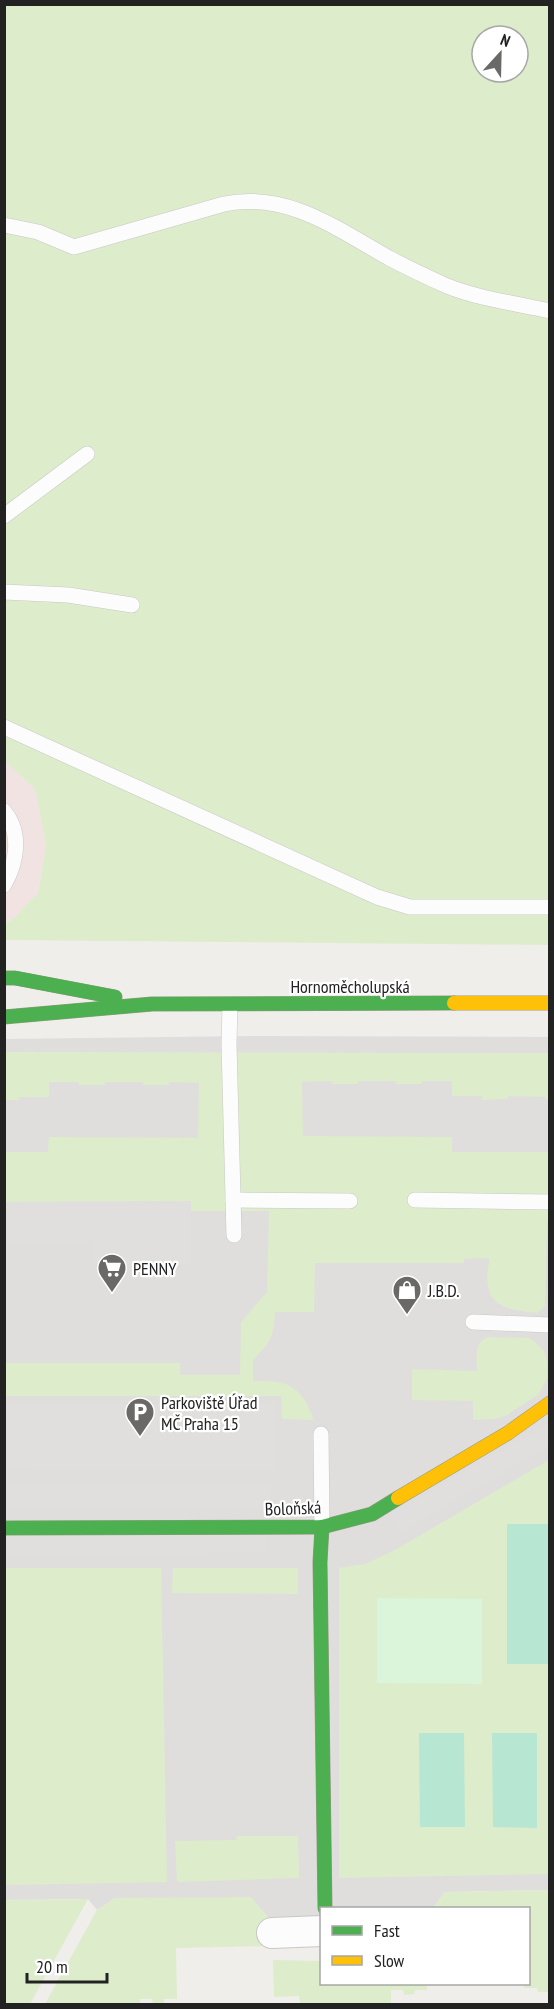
<svg xmlns="http://www.w3.org/2000/svg" width="554" height="2009" font-family="'PT Sans Narrow',sans-serif">
<style>
.residential{fill:#dfdedc}
.commercial{fill:#f1e3e1}
.grass{fill:#ddeccb;fill-rule:evenodd}
.park{fill:#daf5da}
.pitch{fill:#b7e6d2}
.parking{fill:#e0dfde}
.lines{fill:none;stroke-linecap:round;stroke-linejoin:round}
.lane-casing{stroke:#c9c8c7;stroke-width:16}
.street-casing{stroke:#c9c8c7;stroke-width:32}
.fast-casing{stroke:#999a82;stroke-width:15}
.slow-casing{stroke:#999a82;stroke-width:15}
.lane{stroke:#fdfcfc;stroke-width:15}
.street{stroke:#fdfcfc;stroke-width:30}
.fast{stroke:#4caf50;stroke-width:14}
.slow{stroke:#ffc107;stroke-width:14}
.labels{text-anchor:middle;dominant-baseline:central;stroke-width:4.5;stroke-linejoin:round;paint-order:stroke}
.street-label{font-size:18px;fill:#222;stroke:#fff}
.poi-label{font-size:18px;fill:#222;stroke:#fff;text-anchor:start}
</style>
<rect width="100%" height="100%" fill="#f0eeeb"/>
<!-- residential -->
<path class="residential" d="M251,1036L549,1037V1890L445,1892L433,1908H322L321,1920H271L115,1898L97,1910L88,1899L5,1900L4,1039Z"/>
<!-- commercial -->
<path class="commercial" d="M5,761L35,789L46,844L38,893L14,918L5,924Z"/>
<!-- grass -->
<g class="grass">
<path d="M5,5H549V945L5,940V924L14,918L38,893L46,844L35,789L5,761ZM482,36H518V72H482Z"/>
<path d="M4,1052L549,1053V1100L546,1099L545,1097L508,1096V1099L482,1100V1096H452V1081H423L422,1084H396V1081H359L358,1084H332V1081L302,1082L303,1136L452,1137V1152H549L550,1220L547,1221L545,1306L538,1313C519,1311 491,1310 488,1286C486,1277 489,1267 489,1258L464,1259V1263H315L314,1312H275C274,1336 270,1344 253,1360V1381C289,1380 301,1385 314,1420L282,1419L281,1396H5V1363H180V1375H240L241,1322L267,1292L269,1211H191L190,1201L5,1202V1152H48L49,1137L198,1138L199,1083L169,1082V1085H143V1082H105V1085H79L78,1082H49V1097H19V1100H5Z"/>
<path d="M489,1337L529,1338L535,1342L544,1351L547,1362V1378L539,1394L507,1415L495,1419L473,1420V1401L412,1400V1369L477,1371C477,1359 473,1341 489,1337Z"/>
<path d="M549,1460V1874L339,1878V1568L365,1564L395,1550Z"/>
<path d="M4,1568H161L167,1882L5,1885Z"/>
<path d="M173,1568H298V1594L172,1593Z"/>
<path d="M237,1836H298L299,1878L177,1882L175,1841L236,1840Z"/>
<path d="M549,1890V1992H538L537,1988H524V1984H528V1908H433L445,1892Z"/>
<path d="M251,1897L271,1920L273,1946L176,1948L177,1999H164V2004H153L152,1999H140V2004H45L97,1910L115,1898Z"/>
<path d="M88,1899L30,2004H5V1900Z"/>
<path d="M273,1960L321,1961L322,1984H427V1990H415L414,1994L404,1995L403,1990H391V2004H300L299,1996L274,1997Z"/>
</g>
<!-- park -->
<path class="park" d="M377,1598L482,1599V1684L377,1683Z"/>
<!-- pitch -->
<g class="pitch">
<rect x="507" y="1524" width="42" height="140"/>
<path d="M419,1733H464L465,1827H420Z"/>
<path d="M492,1733H537V1828L493,1827Z"/>
</g>
<!-- parking -->
<g class="parking">
<path d="M191,1201V1264H93V1242H5V1202Z"/>
<path d="M5,1403L276,1404L275,1471L5,1469Z"/>
<path d="M549,1423V1445L402,1532L389,1516Z"/>
<path d="M5,1485H272L269,1509L5,1506Z"/>
<path d="M4,1534H266V1553L5,1554Z"/>
</g>
<g class="lines">
<!-- lane casing -->
<g class="lane-casing">
<g id="lane">
<path d="M4,225L38,232L74,247L224,204C287,191 337,229 389,258C408,268 427,277 447,286C480,299 515,303 550,311"/>
<path d="M4,516L87,454"/>
<path d="M4,592L68,595L132,605"/>
<path d="M4,727L377,897L410,907H550"/>
<path d="M4,811C22,833 17,862 4,885"/>
<path d="M230,1005L229,1044L234,1235"/>
<path d="M233,1200L350,1201"/>
<path d="M415,1200L550,1202"/>
<path d="M473,1322L550,1325"/>
<path d="M321,1434L322,1527"/>
</g>
</g>
<!-- street casing -->
<g class="street-casing">
<path id="street" d="M272,1933L322,1931"/>
</g>
<!-- fast casing -->
<g class="fast-casing">
<g id="fast">
<path d="M4,978H15L115,997"/>
<path d="M4,1017L152,1004L454,1003"/>
<path d="M322,1527L320,1562L325,1908"/>
<path d="M4,1528L322,1527L372,1514L398,1498"/>
</g>
</g>
<!-- slow casing -->
<g class="slow-casing">
<g id="slow">
<path d="M454,1003H550"/>
<path d="M398,1498L508,1433L550,1403"/>
</g>
</g>
<!-- lane -->
<use href="#lane" class="lane"/>
<!-- street -->
<use href="#street" class="street"/>
<!-- fast -->
<use href="#fast" class="fast"/>
<!-- slow -->
<use href="#slow" class="slow"/>
</g>
<!-- icons -->
<defs>
<g id="supermarket-pin" transform="scale(1.5)"><path d="M0 17L-7.5 6A9.5 9.5 0 1 1 7.5 6Z" fill="#6a6968" stroke="#fff"/><path d="M-6-5.5h2.5l.6 2H6L4.5 2H-2.5L-4.4-4H-6ZM-1.5 3.2a1.3 1.3 0 1 0 .1 0ZM3 3.2a1.3 1.3 0 1 0 .1 0Z" fill="#fff"/></g>
<g id="shop-pin" transform="scale(1.5)"><path d="M0 17L-7.5 6A9.5 9.5 0 1 1 7.5 6Z" fill="#6a6968" stroke="#fff"/><path d="M-5-2.5h2.3a2.7 3.5 0 0 1 5.4 0H5L5.5 6h-11ZM-1.5-2.5h3a1.5 2.3 0 0 0-3 0Z" fill="#fff"/></g>
<g id="parking-pin" transform="scale(1.5)"><path d="M0 17L-7.5 6A9.5 9.5 0 1 1 7.5 6Z" fill="#6a6968" stroke="#fff"/><path d="M-3.5-5.5H1a3.5 3.5 0 0 1 0 7H-1V5.5H-3.5ZM-1-3.4V-.6H.8a1.4 1.4 0 0 0 0-2.8Z" fill="#fff"/></g>
</defs>
<g fill-rule="evenodd">
<use href="#supermarket-pin" x="112" y="1268"/>
<use href="#shop-pin" x="407" y="1290"/>
<use href="#parking-pin" x="140" y="1412"/>
</g>
<g class="labels">
<!-- street labels -->
<g class="street-label">
<text x="350" y="986">Hornoměcholupská</text>
<text transform="translate(293 1508) rotate(-2)">Boloňská</text>
</g>
<!-- poi labels -->
<g class="poi-label">
<text x="133" y="1268">PENNY</text>
<text x="428" y="1290">J.B.D.</text>
<text x="161" y="1402">Parkoviště Úřad<tspan x="161" dy="21">MČ Praha 15</tspan></text>
</g>
</g>
<!-- border -->
<rect width="554" height="2009" fill="none" stroke="#222222" stroke-width="12"/>
<!-- legend -->
<rect x="320" y="1907" width="210" height="78" fill="#ffffff" stroke="#a7a7a7" stroke-width="1.5"/>
<rect x="332" y="1926" width="30" height="9" fill="#4caf50" stroke="#a7a7a7" stroke-width="1.5"/>
<text x="374" y="1937" font-size="18" fill="#222222">Fast</text>
<rect x="332" y="1956" width="30" height="9" fill="#ffc107" stroke="#a7a7a7" stroke-width="1.5"/>
<text x="374" y="1967" font-size="18" fill="#222222">Slow</text>
<!-- north arrow -->
<g transform="translate(500 54) rotate(22)"><circle r="28" fill="#ffffff" stroke="#a7a7a7" stroke-width="1.5"/>
<path d="M0-4.5L10 22L0 15L-10 22Z" fill="#6a6968"/>
<text y="-9" font-size="16" font-weight="bold" text-anchor="middle" fill="#222222">N</text>
</g>
<!-- scale -->
<path d="M27 1973v9h80v-9" fill="none" stroke="#222222" stroke-width="3"/>
<text x="36" y="1973" font-size="18" fill="#222222" stroke="#ffffff" stroke-width="4.5" paint-order="stroke">20 m</text>
</svg>
